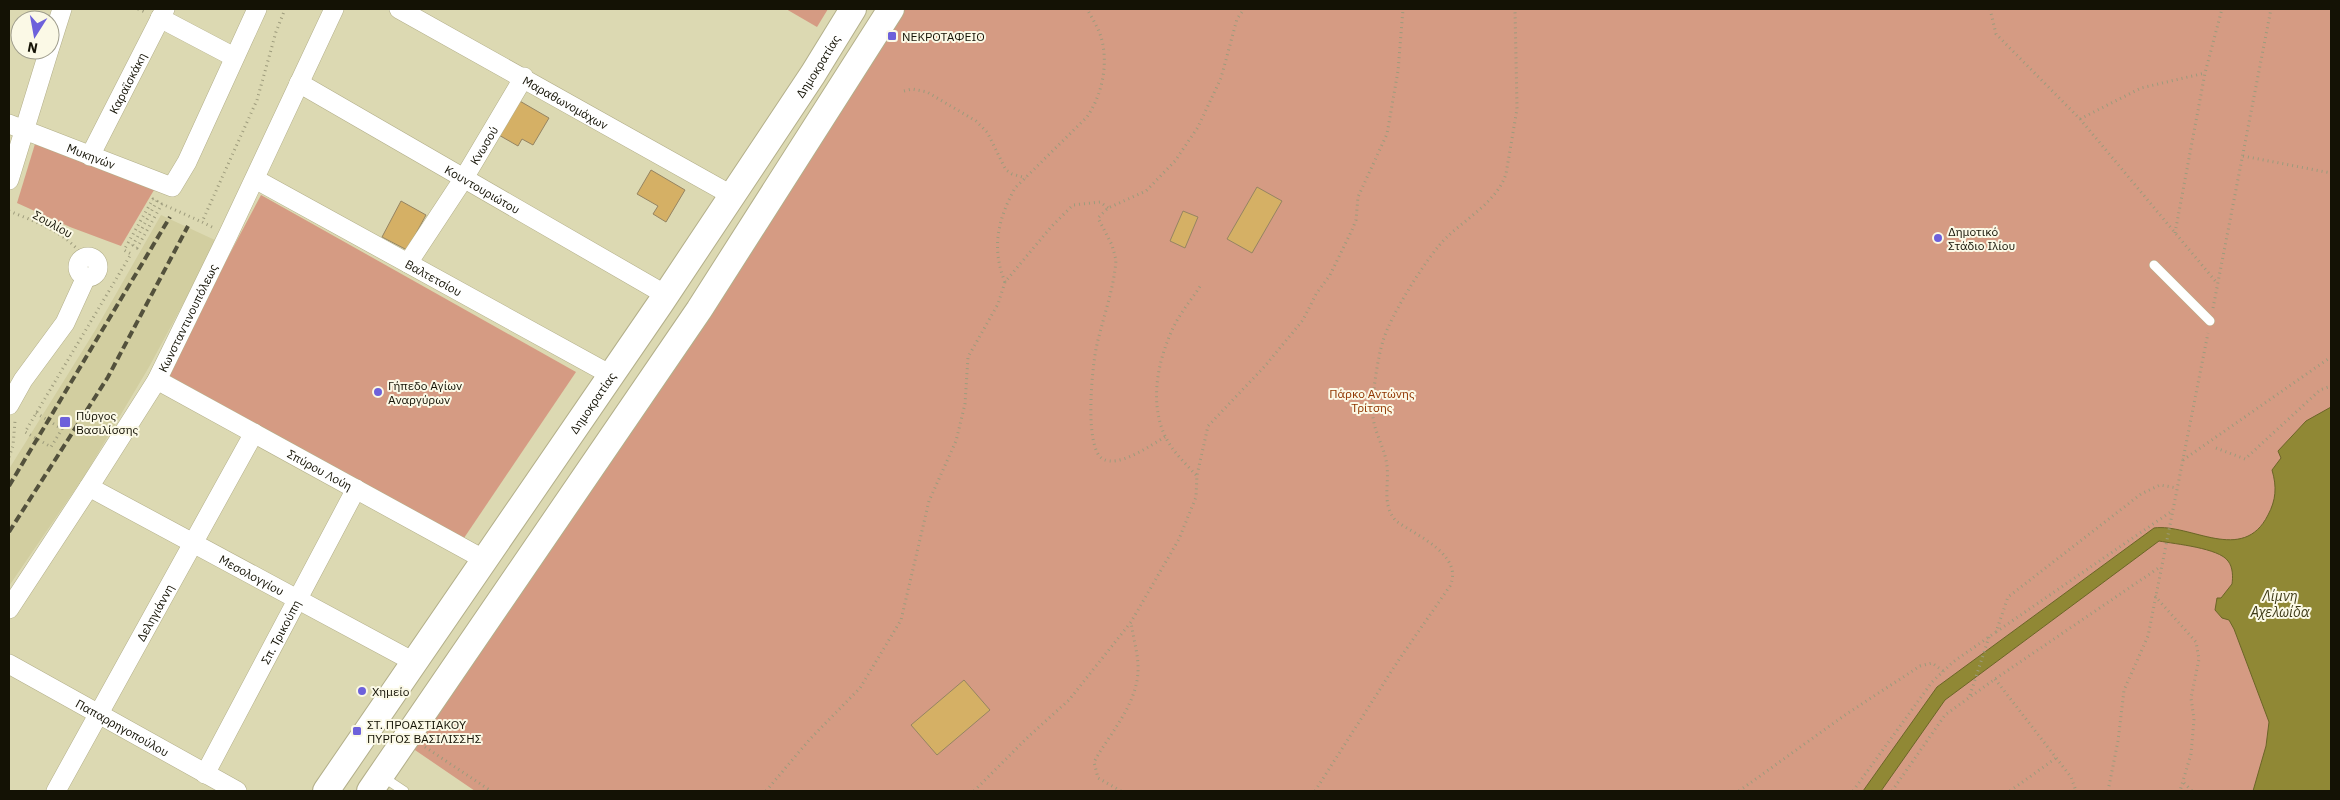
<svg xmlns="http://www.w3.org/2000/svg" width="2340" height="800" font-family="'IBM Plex Sans',sans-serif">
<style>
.built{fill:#d2cea0}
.green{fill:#d59b83}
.water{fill:#908835;stroke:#6b6527}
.building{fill:#d5b065;stroke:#958462}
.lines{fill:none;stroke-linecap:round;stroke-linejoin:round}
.service-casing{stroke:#b3af8a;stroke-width:10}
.minor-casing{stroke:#b3af8a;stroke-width:20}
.secondary-casing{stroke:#b3af8a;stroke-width:28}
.path{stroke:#9d9b7c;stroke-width:3;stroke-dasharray:1 4;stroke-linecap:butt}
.service{stroke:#fff;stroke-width:9}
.minor{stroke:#fff;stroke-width:19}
.secondary{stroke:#fff;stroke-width:26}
.rail{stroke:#53513c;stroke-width:4;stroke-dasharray:8 4;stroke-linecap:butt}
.poi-dot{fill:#6d61db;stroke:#fbf9e6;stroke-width:2}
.labels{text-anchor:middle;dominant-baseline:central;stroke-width:4;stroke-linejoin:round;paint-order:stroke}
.poi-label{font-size:12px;fill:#141205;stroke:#fbf9e6;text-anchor:start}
.street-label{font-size:12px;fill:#141205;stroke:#fbf9e6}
.park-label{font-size:12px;fill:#903600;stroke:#fbf9e6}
.water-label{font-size:14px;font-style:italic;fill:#3f3b18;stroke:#fbf9e6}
</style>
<rect width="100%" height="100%" fill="#dcd9b2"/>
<!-- built -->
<path class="built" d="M161,215L217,241L149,367L85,475L9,586V469L96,329Z"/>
<!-- green -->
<g class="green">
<path d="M786,9H828L817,27Z"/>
<path d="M904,9H2331V791H475L412,748L815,151Z"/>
<path d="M35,144L154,190L121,246L70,227L17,203Z"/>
<path d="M261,195L576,372L464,538L166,374Z"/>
</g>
<!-- water -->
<path class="water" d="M2331,407V791H2253L2266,746L2269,722L2234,629L2229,620L2222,618L2215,610L2217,598H2221L2232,584C2233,577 2233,567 2228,561C2219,548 2175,544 2159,541L1945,700L1881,791H1863L1937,687L2154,528C2190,523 2243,565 2268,515C2276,500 2277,487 2272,470L2281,458L2278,451L2306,421Z"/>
<!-- building -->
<g class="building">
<path d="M518,100L549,118L533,145L522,139L518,146L497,134Z"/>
<path d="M651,170L685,190L666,222L653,214L658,206L637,194Z"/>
<path d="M1257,187L1282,201L1252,253L1227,239Z"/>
<path d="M401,201L426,215L407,250L382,237Z"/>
<path d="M1183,211L1198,217L1185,248L1170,241Z"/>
<path d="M964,680L990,710L937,755L911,725Z"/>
</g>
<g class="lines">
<!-- service casing -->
<g class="service-casing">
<g id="service">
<path d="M2154,265L2210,321"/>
<path d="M383,777L404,791"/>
</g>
</g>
<!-- minor casing -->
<g class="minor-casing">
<g id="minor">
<path id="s1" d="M399,9L733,196"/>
<path d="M160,18L234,57"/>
<path d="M50,47L62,9"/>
<path id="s2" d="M299,83L666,295"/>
<path id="s3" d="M9,124L172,187L187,162L257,9"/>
<path id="s4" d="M90,156L165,9"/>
<path id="s5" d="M255,179L611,375"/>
<path d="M9,180L49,50"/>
<circle cx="88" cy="267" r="10"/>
<path id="s6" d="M408,263L464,178L524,77"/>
<path id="s7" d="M157,380L485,560"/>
<path d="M9,405L23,380L65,323L86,277"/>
<path id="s8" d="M89,487L414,662"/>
<path id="s9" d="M9,609L89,487L157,380L228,235L334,9"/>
<path id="s10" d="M9,664L237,791"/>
<path id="s11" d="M205,774L356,489"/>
<path id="s12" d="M56,791L254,433"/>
</g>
</g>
<!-- secondary casing -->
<g class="secondary-casing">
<g id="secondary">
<path id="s13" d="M326,791L660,304L813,74L853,9"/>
<path d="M370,791L699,310L891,9"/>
</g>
</g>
<!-- path -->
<g class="path">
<path d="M138,9L145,12"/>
<path d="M1990,9L1996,34L2080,119L2217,283"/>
<path d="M904,91L912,89L927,92L976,121L987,132L1006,170L1012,174L1026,178"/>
<path d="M2080,119L2141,88L2205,73"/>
<path d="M2243,156L2331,173"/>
<path d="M9,211C36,222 68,233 84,258"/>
<path d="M212,227L202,222L257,100L276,32L285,9"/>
<path d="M2175,233L2205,73L2222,9"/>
<path d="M1005,282C991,248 998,219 1015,188L1087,117C1102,95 1109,64 1101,37C1098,27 1092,18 1087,9"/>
<path d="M2213,308L2271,9"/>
<path d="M36,413L62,429L51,447L25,432L131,254L124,250L153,199L157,201L133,245L137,248L162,204L202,222"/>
<path d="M1165,437C1151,445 1119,468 1103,459C1084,449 1092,369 1096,349C1102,320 1114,290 1116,260L1112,245L1098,218L1108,208L1146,191L1175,161L1198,127L1221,78L1237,19L1244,9"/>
<path d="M2216,448L2245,459L2320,390L2331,386"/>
<path d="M9,457L13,446L15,421"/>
<path d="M2183,460L2331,357"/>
<path d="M1196,475C1185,463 1172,451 1165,436C1149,402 1158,360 1173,328C1180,313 1192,299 1201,285"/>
<path d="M2155,596L2196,642L2199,659L2191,698L2194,719L2191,754L2180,791"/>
<path d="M1996,632L2172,511"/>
<path d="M1995,679L2071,777L2076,791"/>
<path d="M1970,695L1989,637"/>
<path d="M425,747L491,791"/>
<path d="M2184,783L2192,791"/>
<path d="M766,791L810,739L860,688L901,620L929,501L956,441L965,404L968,357L998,304L1005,282L1051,227L1073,205L1100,202L1108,208"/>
<path d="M974,791L1029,736L1069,700L1131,622L1179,539L1196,497L1197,475L1208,426L1265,366L1303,320L1316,294L1330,275L1352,230L1356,220L1358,197L1387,134L1398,71L1403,9"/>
<path d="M1121,791L1098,778L1094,762C1110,733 1136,706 1138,672C1139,656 1133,638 1131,622"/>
<path d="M1315,791L1398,661L1450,586C1464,555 1417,536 1396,521C1380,503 1391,482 1386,460C1383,445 1374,431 1373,416C1371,400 1378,356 1383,341C1390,316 1428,255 1447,237C1467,218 1497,201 1506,174L1517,109L1515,9"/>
<path d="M1739,791L1845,715L1920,666L1932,663L1943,671"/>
<path d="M1853,791L1932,682L1953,662L1996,632L2008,597L2141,494L2160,485L2177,488"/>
<path d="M1892,791L1945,715L1995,679L2160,567"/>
<path d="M2010,791L2056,758"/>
<path d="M2108,791L2118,741L2124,690L2148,636L2208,333"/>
</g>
<!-- service -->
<use href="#service" class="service"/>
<!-- minor -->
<use href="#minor" class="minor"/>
<!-- secondary -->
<use href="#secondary" class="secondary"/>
<!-- rail -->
<g class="rail">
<path d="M9,486L170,217"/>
<path d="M9,532L108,377L188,226"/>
</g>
</g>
<!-- markers -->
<g class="poi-dot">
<rect x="887" y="31" width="10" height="10" rx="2.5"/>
<circle cx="1938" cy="238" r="5"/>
<circle cx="378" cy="392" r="5"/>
<rect x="59" y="416" width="12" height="12" rx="2.5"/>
<circle cx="362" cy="691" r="5"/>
<rect x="352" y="726" width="10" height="10" rx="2.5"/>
</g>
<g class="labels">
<!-- poi labels -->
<g class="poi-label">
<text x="902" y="36">ΝΕΚΡΟΤΑΦΕΙΟ</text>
<text x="1948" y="231">Δημοτικό<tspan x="1948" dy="14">Στάδιο Ιλίου</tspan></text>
<text x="388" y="385">Γήπεδο Αγίων<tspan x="388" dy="14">Αναργύρων</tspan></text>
<text x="76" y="415">Πύργος<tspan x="76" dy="14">Βασιλίσσης</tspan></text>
<text x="372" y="691">Χημείο</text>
<text x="367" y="724">ΣΤ. ΠΡΟΑΣΤΙΑΚΟΥ<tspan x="367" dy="14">ΠΥΡΓΟΣ ΒΑΣΙΛΙΣΣΗΣ</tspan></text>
</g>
<!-- street labels -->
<g class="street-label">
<text stroke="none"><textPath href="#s13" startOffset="876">Δημοκρατίας</textPath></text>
<text stroke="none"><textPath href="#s4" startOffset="82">Καραϊσκάκη</textPath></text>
<text stroke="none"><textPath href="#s1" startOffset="191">Μαραθωνομάχων</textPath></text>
<text stroke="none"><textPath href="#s6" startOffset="140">Κνωσού</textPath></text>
<text stroke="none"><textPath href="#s3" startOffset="88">Μυκηνών</textPath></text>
<text stroke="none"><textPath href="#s2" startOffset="212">Κουντουριώτου</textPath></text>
<text transform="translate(53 224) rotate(29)">Σουλίου</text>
<text stroke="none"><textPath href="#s5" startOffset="204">Βαλτετσίου</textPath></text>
<text stroke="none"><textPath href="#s9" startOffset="342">Κωνσταντινουπόλεως</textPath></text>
<text stroke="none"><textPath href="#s13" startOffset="471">Δημοκρατίας</textPath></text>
<text stroke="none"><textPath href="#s7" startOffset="186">Σπύρου Λούη</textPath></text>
<text stroke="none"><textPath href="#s8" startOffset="185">Μεσολογγίου</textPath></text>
<text stroke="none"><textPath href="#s12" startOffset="204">Δεληγιάννη</textPath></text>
<text stroke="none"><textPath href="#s11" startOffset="161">Σπ. Τρικούπη</textPath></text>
<text stroke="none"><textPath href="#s10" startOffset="130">Παπαρρηγοπούλου</textPath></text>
</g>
<!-- park labels -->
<g class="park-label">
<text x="1372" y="393">Πάρκο Αντώνης<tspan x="1372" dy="14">Τρίτσης</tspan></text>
</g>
<!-- water labels -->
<g class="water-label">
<text x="2280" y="596">Λίμνη<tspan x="2280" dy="16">Αχελωίδα</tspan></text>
</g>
</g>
<!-- border -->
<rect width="2340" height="800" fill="none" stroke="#141205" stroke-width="20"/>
<!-- north arrow -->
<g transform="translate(35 35) rotate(191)"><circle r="24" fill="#fbf9e6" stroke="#9f9d8c"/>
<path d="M0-4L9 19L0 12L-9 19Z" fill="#6d61db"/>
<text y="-8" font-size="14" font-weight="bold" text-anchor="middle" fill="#141205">N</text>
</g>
</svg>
